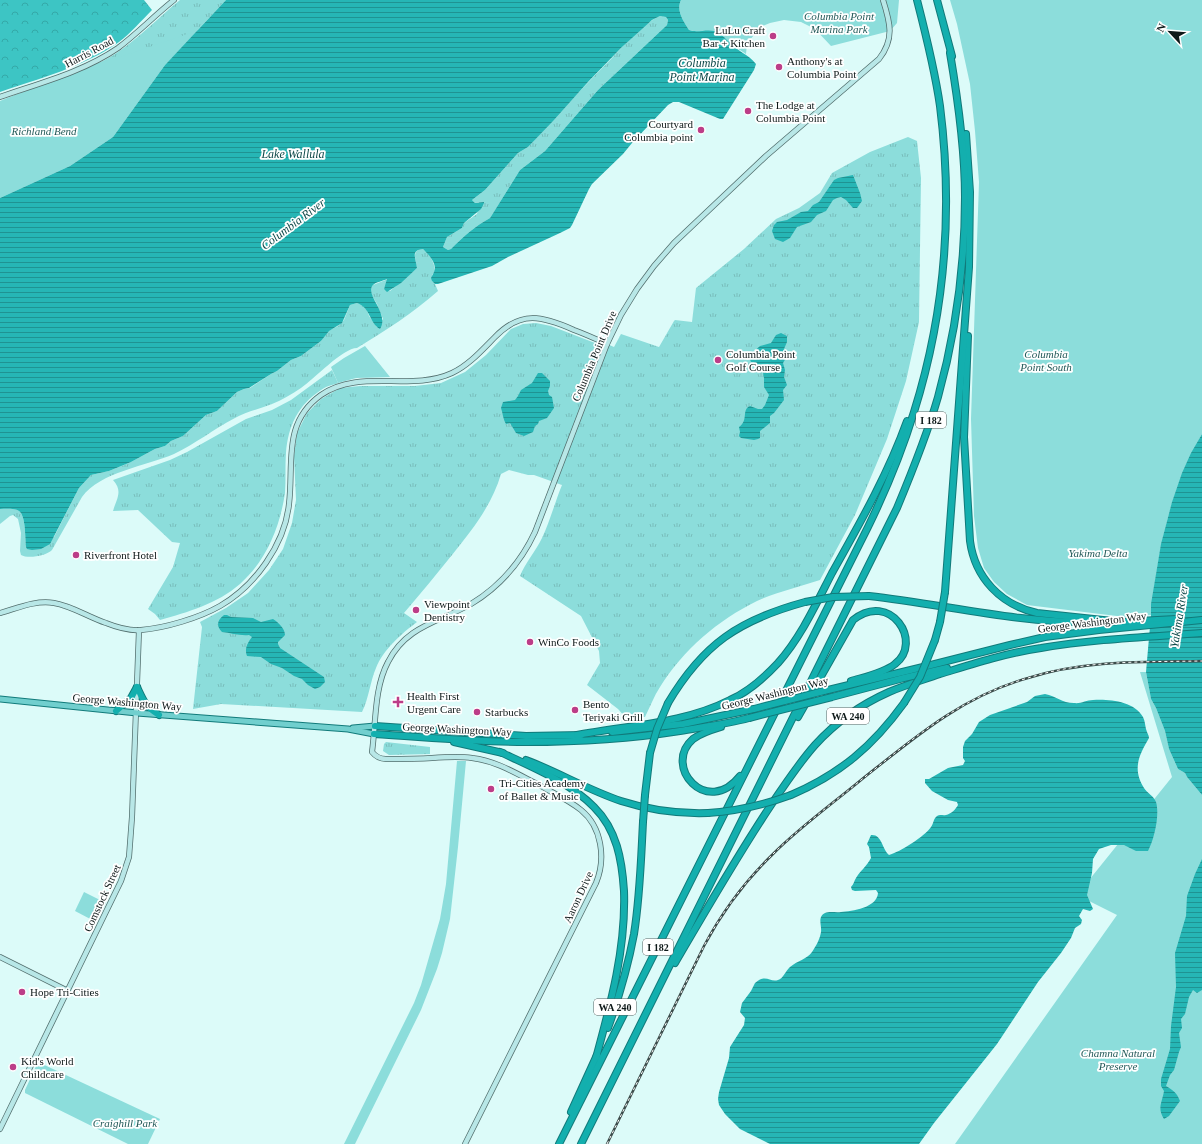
<svg xmlns="http://www.w3.org/2000/svg" width="1202" height="1144" font-family="Georgia,serif">
<style>
.grass{fill:url(#grass-tufts)}
.forest{fill:url(#forest-crowns)}
.green{fill:#8cdddb}
.water{fill:url(#water-rules);fill-rule:evenodd}
.lines{fill:none;stroke-linecap:round;stroke-linejoin:round}
.secondary-casing{stroke:#526e6d;stroke-width:6}
.primary-casing{stroke:#117a7a;stroke-width:7}
.highway-casing{stroke:#117a7a;stroke-width:8}
.secondary{stroke:#b8e7e7;stroke-width:4.5}
.primary{stroke:#71cfce;stroke-width:5}
.highway{stroke:#13afae;stroke-width:6}
.rail-casing{stroke:#3b4b4a;stroke-width:2.5}
.rail{stroke:#fff;stroke-width:1;stroke-dasharray:3;stroke-linecap:butt}
.highway-bridge-casing{stroke:#117a7a;stroke-width:8;stroke-linecap:butt}
.highway-bridge{stroke:#13afae;stroke-width:6}
.poi-dot{fill:#bc3d88;stroke:#fff;stroke-width:1.5}
.labels{text-anchor:middle;dominant-baseline:central;stroke-width:3.5;stroke-linejoin:round;paint-order:stroke}
.shield{fill:#fff;stroke:#565e5e;stroke-width:1}
.shield-label{font-size:10px;font-weight:bold;fill:#0e1919}
.park-label{font-size:11px;font-style:italic;fill:#235a59;stroke:#fff}
.poi-label{font-size:11px;fill:#0e1919;stroke:#fff;text-anchor:start}
.street-label{font-size:11px;fill:#0e1919;stroke:#fff}
.water-label{font-size:12px;font-style:italic;fill:#0e4949;stroke:#fff}
</style>
<defs>
<pattern id="grass-tufts" width="24" height="20" patternUnits="userSpaceOnUse"><rect width="24" height="20" fill="#8cdddb"/><path d="M3 7l-1-3M5 7V3M7 7l1-3M15 17l-1-3M17 17v-4M19 17l1-3" fill="none" stroke="#78bdbb"/></pattern>
<pattern id="forest-crowns" width="20" height="18" patternUnits="userSpaceOnUse"><rect width="20" height="18" fill="#3dc5c4"/><path d="M2 6a3 3 0 1 1 6 0M12 15a3 3 0 1 1 6 0" fill="none" stroke="#34a9a8"/></pattern>
<pattern id="water-rules" width="6" height="5" patternUnits="userSpaceOnUse"><rect width="6" height="5" fill="#26b6b5"/><path d="M0 2.5h6" fill="none" stroke="#1f9392"/></pattern>
</defs>
<rect width="100%" height="100%" fill="#dcfbf9"/>
<!-- grass -->
<g class="grass">
<path d="M180,0H226L178,51L0,101L101,62C131,47 154,21 180,0Z"/>
<path d="M660,16L666,17L668,20L667,25L598,90L545,151L520,170L490,218C475,226 463,237 451,249L448,250L443,247L447,237L462,228L464,223L477,214L479,202L475,203L472,200L485,190L518,153L528,147C555,117 583,87 612,58C625,44 644,23 660,16Z"/>
<path d="M908,137L917,141L921,178L919,322L906,381L887,439L855,515L820,580C799,587 777,592 757,601C718,620 683,650 660,687C654,696 650,707 645,717L626,718L618,709L587,685L600,663L599,651L581,616L520,576C525,563 536,551 542,538C550,521 555,502 562,485L534,475H528L509,470L501,474C492,505 472,530 452,555C436,575 420,594 404,613L417,622C402,633 383,650 376,668C370,682 369,698 362,712L221,704L193,709L202,627L200,622L226,608L248,593L269,570L283,549L292,523L296,500L294,456L297,433L307,413L321,399L340,388L360,386H415L441,383L465,372L486,355L511,329L523,324L536,323L551,326L595,343L607,344L614,347L621,334L659,347L674,321L675,320L692,322L696,288L744,249L776,219L799,208L820,193L832,173L870,152Z"/>
<path d="M419,249H423C430,255 434,261 435,271L432,275V281L435,284L438,291C413,313 385,331 357,348C343,348 314,379 301,388C292,394 282,400 272,404C259,409 246,412 235,418C214,429 195,444 174,454C146,466 100,472 82,497L52,550C46,556 28,559 21,555L20,551L21,533L18,519L13,515L10,516L0,524V509C6,509 14,508 19,511C26,516 25,538 26,547L54,537L79,488L91,475L109,471L131,462L155,449L165,446L171,441L183,436L206,415L217,411L237,392L244,389L250,388L271,374L277,371L291,360L301,356L321,341L328,331L338,326L344,320L350,305L357,303L361,304L367,310L369,316L377,327L383,319L377,304L371,294V288L373,285L388,279L384,289L390,291L417,268C416,260 412,254 419,249Z"/>
<path d="M332,370L338,383C333,385 326,386 321,390C298,405 288,426 286,453C285,467 286,480 285,493C280,527 266,561 240,584C217,604 188,612 160,620L155,614L148,609L173,567L180,543L172,542L138,510L113,511C117,498 123,491 113,480L170,460L187,452L246,419L272,410L291,400Z"/>
<path d="M386,742L430,747V754L389,755L383,751L384,744Z"/>
</g>
<!-- forest -->
<path class="forest" d="M0,0H144L152,10C141,21 131,33 119,42C86,66 38,79 0,92Z"/>
<!-- green -->
<g class="green">
<path d="M681,0H899L897,23L890,31L831,46L815,29L801,22L784,20L770,23L760,27L747,44L746,54L728,42L722,34L693,31L689,30C683,21 676,10 681,0Z"/>
<path d="M950,0H1202V434C1169,492 1158,551 1151,615L1125,617L1027,605L1007,594L994,582L984,568L978,548L974,516L971,419L979,182L975,131L970,84L957,24Z"/>
<path d="M199,30L165,65L113,137L70,166L0,198V101L101,62L135,52Z"/>
<path d="M365,346L390,377L356,378L338,383L331,367L344,358Z"/>
<path d="M1140,672H1146L1151,699L1156,708L1165,731L1169,749L1178,769L1185,773L1187,777L1202,795V1144H955L1117,915L1077,895L1172,777Z"/>
<path d="M457,761H466L458,847L450,919L442,953L437,969L421,1010L355,1144H344L414,1003L421,985L440,919L446,884Z"/>
<path d="M84,892L106,903L96,922L75,911Z"/>
<path d="M38,1062L160,1119L148,1144H128L25,1093V1090Z"/>
</g>
<!-- water -->
<g class="water">
<path d="M226,0H681C676,10 683,21 689,30C697,33 706,29 714,31C721,33 724,37 729,42C737,51 748,54 756,64L754,70L723,119H720L679,102H673L668,105L632,143L623,154L592,184L589,189L572,225L570,228L560,233L508,257L492,266L438,284H435L432,281L431,278C432,276 433,274 434,272C438,264 428,254 423,249C410,250 416,259 417,268L401,283L387,292L384,289L387,279C383,281 376,282 373,285C364,295 390,313 380,329C369,323 371,308 357,303L350,305L342,323L329,331L321,341L301,356L291,360L277,371L271,374L249,388L244,389L237,392L217,411L206,415L183,436L171,441L165,446L155,449L131,462L109,471L91,475L79,488L50,544L41,549L32,550L27,549L26,547C25,538 26,516 19,511C14,508 6,509 0,509V198L70,166L113,137L165,65ZM660,16L666,17L668,20L667,25L598,90L545,151L520,170L490,218C475,226 463,237 451,249L448,250L443,247L447,237L462,228L464,223L481,209L484,203V202L475,203L472,200L485,190L518,153L528,147L553,121L588,82L622,47L652,20Z"/>
<path d="M853,175L860,193L862,201L857,208H853L846,200L841,197L837,198L833,200L826,211L817,215L811,222L797,227L790,238L783,242L775,239L772,231L774,225L777,222L787,220L801,212L808,211L813,205L819,202L834,180L838,178Z"/>
<path d="M781,333L787,336V342L784,349L788,355L783,363L785,370L784,377L787,385L783,390L784,400L774,413L770,416V423L760,431V438L758,439L754,440L741,438L739,436L740,432L739,427C749,420 741,410 750,406L758,409H762L765,405L769,395L764,387V378L762,367L751,362L749,357L751,354L760,346L771,343L776,335Z"/>
<path d="M538,373H542L550,381V386L548,391L549,395L552,397L554,408L547,418L539,421L538,424L535,426L533,432L524,436L516,433L510,423L506,424C503,419 503,414 501,408L503,402L515,400L518,396L521,390L532,383Z"/>
<path d="M1202,434V795L1187,777L1185,773L1178,769L1169,749L1165,731L1156,708L1151,699L1146,672L1151,615V604L1161,544L1172,502L1182,473L1191,453Z"/>
<path d="M224,615H227L231,617L253,618L261,622L273,619C279,623 285,629 285,635L278,642V644L280,648L324,677L325,682L320,687L315,689L308,685L302,679L294,676L282,668L271,664L261,657L247,656C244,649 248,642 252,637L249,635C240,636 231,633 222,632C216,626 217,620 224,615Z"/>
<path d="M1045,694C1056,696 1062,703 1074,703C1081,704 1086,700 1093,700C1109,699 1134,701 1143,717C1145,721 1145,725 1146,729C1147,733 1149,735 1149,738C1139,755 1132,769 1144,788C1147,793 1154,796 1156,802C1160,815 1154,840 1148,851H1136L1124,845H1111L1099,849L1093,859L1092,873L1087,895L1093,909L1090,911L1083,909L1079,916L1082,920L1081,924L1075,928L1071,938L1061,953L1038,982L997,1044L934,1123L919,1144H770L740,1129L725,1114L719,1105L718,1099L719,1092L729,1058L730,1047L744,1025L745,1018L740,1012L742,1003L751,991L755,983C766,973 770,983 778,980C783,979 786,970 790,967C797,961 807,959 812,952C816,946 820,939 821,932C822,926 817,917 825,913C830,911 836,913 841,912C852,911 877,908 878,893L876,890L855,891L852,890L851,887C854,884 854,881 856,878C860,871 867,866 871,858L869,847L867,844L871,835C882,834 882,849 889,855C900,852 925,836 931,827C934,823 933,819 937,816C940,814 943,816 946,815C951,814 956,809 958,805L957,802L948,800L932,791L925,783V779H929L948,768L963,765L965,761L963,758V747L965,741L972,734L979,722L990,715L1027,702L1035,696Z"/>
<path d="M1202,859V990L1197,993L1193,990L1189,997L1185,1014L1181,1019L1182,1028L1179,1033L1181,1047L1179,1052L1174,1070L1170,1075L1166,1086C1173,1090 1177,1093 1180,1101L1169,1116L1164,1119C1157,1108 1162,1103 1164,1091L1161,1086V1079L1170,1049L1171,1026L1176,987L1175,953L1186,916L1187,896L1195,874Z"/>
</g>
<g class="lines">
<!-- secondary casing -->
<g class="secondary-casing">
<g id="secondary">
<path d="M0,97C40,83 83,72 118,48C138,33 155,15 174,0"/>
<path d="M0,613C18,608 35,600 54,603C72,606 88,617 106,623C116,627 129,631 141,630C165,628 199,618 220,606C255,586 285,544 289,504C294,463 282,423 321,395C359,368 411,392 452,373C469,365 482,350 495,337C521,310 542,316 574,330C585,334 596,339 607,344"/>
<path d="M0,957L68,991"/>
<path d="M0,1129L121,881L129,857L132,817L139,630"/>
<path d="M465,1144L596,883C606,859 602,827 581,810C569,800 553,793 539,785C517,774 497,761 472,758C459,756 445,757 432,758C417,759 402,759 386,759C380,759 376,757 372,752C376,723 374,688 388,662C406,626 439,622 471,604C499,587 521,562 535,532L607,344L621,315L637,289L654,266L674,243L766,156L879,59C895,39 890,22 883,0"/>
</g>
</g>
<!-- primary casing -->
<g class="primary-casing">
<g id="primary">
<path d="M0,699L137,713L348,729L374,734"/>
<path d="M353,728L375,726"/>
</g>
</g>
<!-- highway casing -->
<g class="highway-casing">
<g id="highway">
<path d="M937,0L952,56"/>
<path d="M968,336L964,437L970,541C975,578 1001,605 1037,613L1122,622"/>
<path d="M945,592L969,267L970,192L966,134"/>
<path d="M869,596C943,604 1015,623 1091,622"/>
<path d="M1120,622L1176,619"/>
<path d="M935,640L940,622"/>
<path d="M137,687C144,702 145,706 159,715"/>
<path d="M824,691L923,667L1010,645L1045,637L1099,630L1202,620"/>
<path d="M832,697L904,678L947,668"/>
<path d="M668,703C703,644 739,620 805,602"/>
<path d="M116,711L131,698L137,687"/>
<path d="M798,717L853,620C890,590 924,642 895,664C884,673 864,677 851,681"/>
<path d="M375,726L526,736L581,735"/>
<path d="M721,727C711,730 701,733 693,739C662,766 707,818 740,776"/>
<path d="M612,732L683,724L754,709"/>
<path d="M374,734C425,737 475,742 526,742C578,742 629,739 680,731C703,727 727,724 749,718"/>
<path d="M577,735C628,725 683,724 730,700C748,692 764,678 778,663C801,637 816,604 832,573C860,523 888,474 907,421"/>
<path d="M454,742L503,753"/>
<path d="M500,752C530,766 571,783 594,807C617,830 622,860 624,891C626,948 611,1003 596,1058"/>
<path d="M526,760C558,772 588,790 621,801C649,810 678,814 708,813"/>
<path d="M645,795L650,753"/>
<path d="M791,795C840,774 873,746 904,703"/>
<path d="M675,963C706,910 737,856 771,805C785,784 799,763 815,745C835,723 862,704 889,692C905,685 923,680 940,674C973,664 1006,653 1041,648C1094,639 1148,637 1202,633"/>
<path d="M608,1028C619,997 628,966 634,934C640,897 641,859 643,822"/>
<path d="M571,1112L597,1055"/>
<path d="M559,1144L868,527C886,490 902,451 914,412C945,313 953,209 940,106C935,71 926,35 917,0"/>
<path d="M581,1144L897,508C912,472 927,435 938,397C956,332 965,265 965,197C965,149 958,100 950,53"/>
</g>
</g>
<!-- secondary -->
<use href="#secondary" class="secondary"/>
<!-- primary -->
<use href="#primary" class="primary"/>
<!-- highway -->
<use href="#highway" class="highway"/>
<!-- rail casing -->
<g class="rail-casing">
<path id="rail" d="M607,1144L704,946C722,912 745,881 773,854C800,827 832,804 861,780C914,738 961,697 1028,678C1084,660 1143,662 1202,661"/>
</g>
<!-- rail -->
<use href="#rail" class="rail"/>
<!-- highway-bridge casing -->
<g class="highway-bridge-casing">
<g id="highway-bridge">
<path d="M805,602L833,597L869,596"/>
<path d="M940,622L945,592"/>
<path d="M904,703L920,677L935,640"/>
<path d="M754,709L824,691"/>
<path d="M749,718L832,697"/>
<path d="M650,753L657,729L668,703"/>
<path d="M708,813C737,811 764,805 791,795"/>
<path d="M643,822L645,795"/>
</g>
</g>
<!-- highway-bridge -->
<use href="#highway-bridge" class="highway-bridge"/>
</g>
<!-- markers -->
<g class="poi-dot">
<circle cx="773" cy="36" r="4"/>
<circle cx="779" cy="67" r="4"/>
<circle cx="748" cy="111" r="4"/>
<circle cx="701" cy="130" r="4"/>
<circle cx="718" cy="360" r="4"/>
<circle cx="76" cy="555" r="4"/>
<circle cx="416" cy="610" r="4"/>
<circle cx="530" cy="642" r="4"/>
<path d="M396 696h4v4h4v4h-4v4h-4v-4h-4v-4h4z"/>
<circle cx="575" cy="710" r="4"/>
<circle cx="477" cy="712" r="4"/>
<circle cx="491" cy="789" r="4"/>
<circle cx="22" cy="992" r="4"/>
<circle cx="13" cy="1067" r="4"/>
</g>
<g class="labels">
<!-- shield labels -->
<g class="shield">
<rect x="916" y="412" width="30" height="16" rx="3"/>
<rect x="827" y="708" width="42" height="16" rx="3"/>
<rect x="643" y="939" width="30" height="16" rx="3"/>
<rect x="594" y="999" width="42" height="16" rx="3"/>
</g>
<g class="shield-label">
<text x="931" y="420">I 182</text>
<text x="848" y="716">WA 240</text>
<text x="658" y="947">I 182</text>
<text x="615" y="1007">WA 240</text>
</g>
<!-- park labels -->
<g class="park-label">
<text x="839" y="16">Columbia Point<tspan x="839" dy="13">Marina Park</tspan></text>
<text x="44" y="131">Richland Bend</text>
<text x="1046" y="354">Columbia<tspan x="1046" dy="13">Point South</tspan></text>
<text x="1098" y="553">Yakima Delta</text>
<text x="1118" y="1053">Chamna Natural<tspan x="1118" dy="13">Preserve</tspan></text>
<text x="125" y="1123">Craighill Park</text>
</g>
<!-- poi labels -->
<g class="poi-label">
<text x="765" y="30" text-anchor="end">LuLu Craft<tspan x="765" dy="13">Bar + Kitchen</tspan></text>
<text x="787" y="61">Anthony's at<tspan x="787" dy="13">Columbia Point</tspan></text>
<text x="756" y="105">The Lodge at<tspan x="756" dy="13">Columbia Point</tspan></text>
<text x="693" y="124" text-anchor="end">Courtyard<tspan x="693" dy="13">Columbia point</tspan></text>
<text x="726" y="354">Columbia Point<tspan x="726" dy="13">Golf Course</tspan></text>
<text x="84" y="555">Riverfront Hotel</text>
<text x="424" y="604">Viewpoint<tspan x="424" dy="13">Dentistry</tspan></text>
<text x="538" y="642">WinCo Foods</text>
<text x="407" y="696">Health First<tspan x="407" dy="13">Urgent Care</tspan></text>
<text x="583" y="704">Bento<tspan x="583" dy="13">Teriyaki Grill</tspan></text>
<text x="485" y="712">Starbucks</text>
<text x="499" y="783">Tri-Cities Academy<tspan x="499" dy="13">of Ballet &amp; Music</tspan></text>
<text x="30" y="992">Hope Tri-Cities</text>
<text x="21" y="1061">Kid's World<tspan x="21" dy="13">Childcare</tspan></text>
</g>
<!-- street labels -->
<g class="street-label">
<text transform="translate(89 52) rotate(-28)">Harris Road</text>
<text transform="translate(594 356) rotate(-67)">Columbia Point Drive</text>
<text transform="translate(1092 622) rotate(-7)">George Washington Way</text>
<text transform="translate(775 693) rotate(-14)">George Washington Way</text>
<text transform="translate(127 702) rotate(5)">George Washington Way</text>
<text transform="translate(457 729) rotate(3)">George Washington Way</text>
<text transform="translate(578 897) rotate(-65)">Aaron Drive</text>
<text transform="translate(102 898) rotate(-65)">Comstock Street</text>
</g>
<!-- water labels -->
<g class="water-label">
<text x="702" y="63">Columbia<tspan x="702" dy="14">Point Marina</tspan></text>
<text x="293" y="154">Lake Wallula</text>
<text transform="translate(293 224) rotate(-37)">Columbia River</text>
<text transform="translate(1179 616) rotate(-81)">Yakima River</text>
</g>
</g>
<!-- north arrow -->
<g transform="translate(1170 32) rotate(296)" stroke="#ffffff" stroke-width="3" paint-order="stroke">
<path d="M0-3L7 15L0 10L-7 15Z" fill="#0e1919"/>
<text y="-6" font-size="11" font-weight="bold" text-anchor="middle" fill="#0e1919">N</text>
</g>
</svg>
